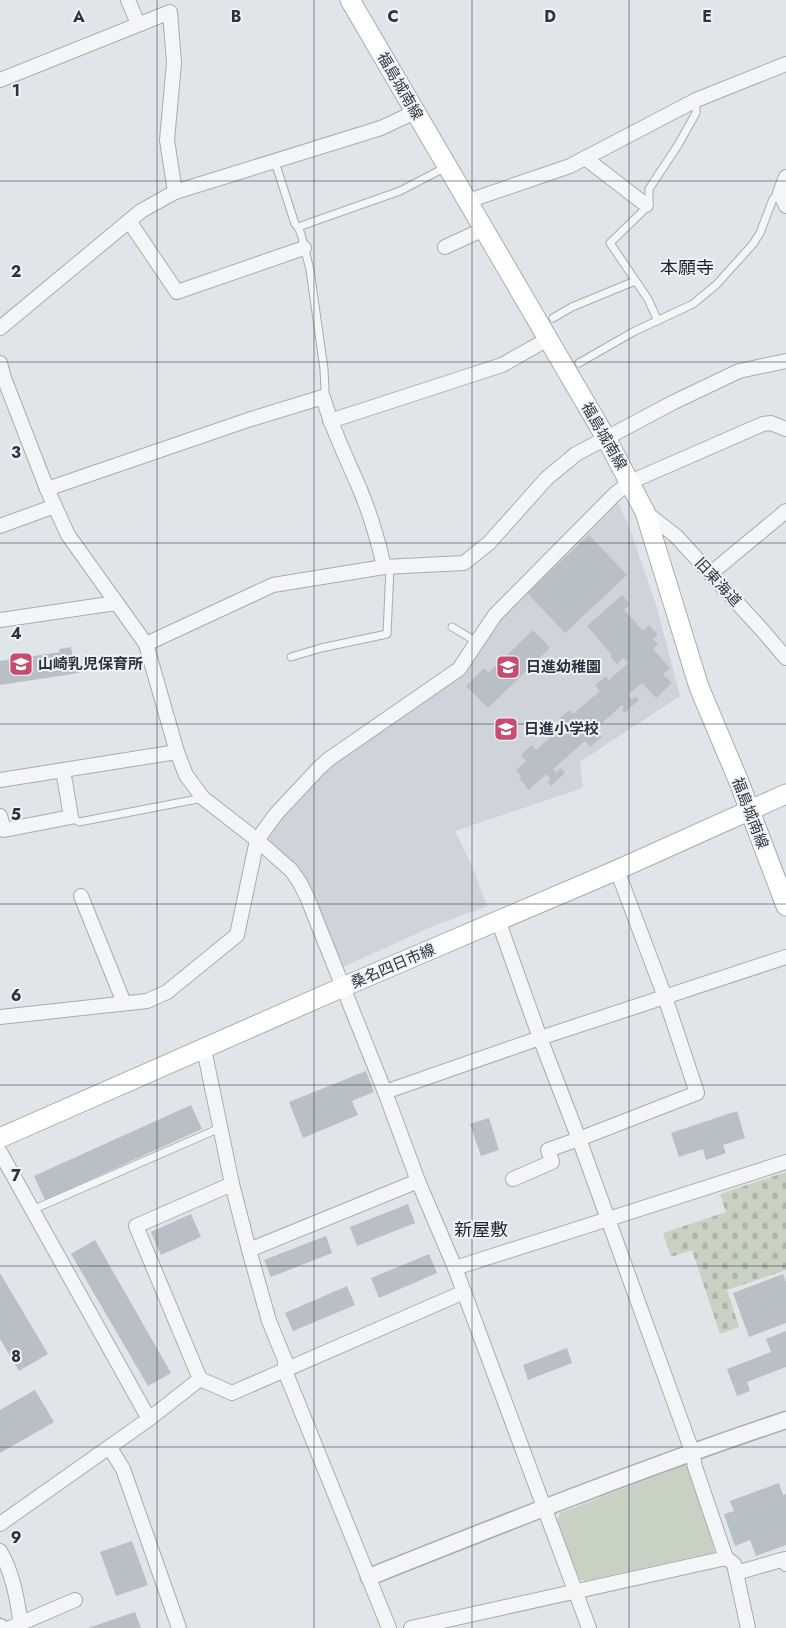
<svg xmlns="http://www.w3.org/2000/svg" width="786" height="1628" font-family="Jost,'Noto Sans JP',sans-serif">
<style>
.built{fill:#cfd4da}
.cemetery{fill:url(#cemetery-stones)}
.park{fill:#c8d2c2}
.building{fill:#b8bfc5}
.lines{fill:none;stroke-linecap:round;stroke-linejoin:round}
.service-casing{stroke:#a6adb3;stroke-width:9}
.minor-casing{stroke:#a6adb3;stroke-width:16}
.tertiary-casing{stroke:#a6adb3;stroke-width:19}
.secondary-casing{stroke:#a6adb3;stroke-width:21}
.service{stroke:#f3f5f7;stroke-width:7}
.minor{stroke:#f3f5f7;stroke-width:14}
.tertiary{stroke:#f3f5f7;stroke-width:16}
.secondary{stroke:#fff;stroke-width:19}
.grid{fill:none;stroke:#2a353f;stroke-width:1;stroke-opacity:0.55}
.labels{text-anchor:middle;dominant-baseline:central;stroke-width:4;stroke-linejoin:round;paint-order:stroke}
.street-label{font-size:15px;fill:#2a353f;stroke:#f0f3f6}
.poi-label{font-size:15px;font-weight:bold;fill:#2a353f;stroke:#f0f3f6;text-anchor:start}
.quarter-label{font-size:18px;fill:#1c2630;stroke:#f0f3f6}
.grid-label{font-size:16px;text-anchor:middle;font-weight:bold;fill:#2a353f;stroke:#f0f3f6;stroke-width:4;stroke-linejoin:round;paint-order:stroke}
</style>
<defs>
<pattern id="cemetery-stones" width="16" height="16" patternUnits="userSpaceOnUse" patternTransform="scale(1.25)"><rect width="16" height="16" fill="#c8d2c2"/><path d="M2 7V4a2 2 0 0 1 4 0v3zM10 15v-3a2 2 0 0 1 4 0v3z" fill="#acb5a8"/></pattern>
</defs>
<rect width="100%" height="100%" fill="#e0e5e9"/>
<!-- built -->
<path class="built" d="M617,500L631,532L657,608L680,696L580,762L583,788L455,831L471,864L487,906L431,927L343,967L308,882L292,862L269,843V832L322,773L462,673L499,619Z"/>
<!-- cemetery -->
<path class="cemetery" d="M786,1172V1270L727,1290L739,1327L720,1334L692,1250L671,1257L663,1233L726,1212L720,1194Z"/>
<!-- park -->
<path class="park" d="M685,1465L690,1468L715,1552L585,1581L578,1579L557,1522L560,1513Z"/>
<!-- building -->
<g class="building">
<path d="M589,535L627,575L565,633L527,593Z"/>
<path d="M622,595L630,604L624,610L643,631L649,625L658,635L653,639L658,645L653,649L670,668L663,674L672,683L656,698L642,683L628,695L632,699L636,696L639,700L624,713L622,710L624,707L622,705L592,732L595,735L598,733L602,737L590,747L585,741L553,769L556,773L561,768L565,773L551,786L547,782L551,779L546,774L529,790L519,778L521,776L516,770L526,761L521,755L532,745L536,750L565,724L560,718L570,710L573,714L600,691L595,685L606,676L609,680L628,663L624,658L617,664L610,657L612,655L587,626Z"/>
<path d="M533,630L550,648L488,708L466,686L484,668L488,673Z"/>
<path d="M71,647L73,658L77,657L79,673L0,685V661L60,652L59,649Z"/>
<path d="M366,1071L374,1092L352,1101L358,1115L303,1138L289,1102Z"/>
<path d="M191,1105L202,1129L45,1200L34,1176Z"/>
<path d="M737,1111L745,1138L723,1145L726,1153L706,1160L703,1149L679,1157L671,1133Z"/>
<path d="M489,1118L499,1150L481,1156L470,1124Z"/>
<path d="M408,1204L415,1223L357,1246L350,1227Z"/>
<path d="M191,1214L201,1237L161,1255L151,1232Z"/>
<path d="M326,1236L332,1253L271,1277L264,1260Z"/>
<path d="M95,1240L171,1373L148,1386L71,1254Z"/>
<path d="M429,1254L437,1273L379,1298L371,1278Z"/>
<path d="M0,1273L48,1354L19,1371L0,1339Z"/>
<path d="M783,1274L786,1282V1323L749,1337L733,1293Z"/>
<path d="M347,1286L355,1305L293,1331L285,1313Z"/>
<path d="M786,1331V1367L747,1382L750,1391L737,1396L727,1369L771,1352L766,1339Z"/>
<path d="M567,1348L572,1363L528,1380L523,1365Z"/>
<path d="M35,1390L54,1422L0,1453V1410Z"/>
<path d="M779,1483L783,1495L786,1494V1545L756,1556L750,1540L735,1546L724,1514L734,1511L730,1501Z"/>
<path d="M132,1541L148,1585L116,1596L100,1552Z"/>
<path d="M135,1612L141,1628H88Z"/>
</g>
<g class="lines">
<!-- service casing -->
<g class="service-casing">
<g id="service">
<path d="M275,162L295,224L298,227L301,234L310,270L324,369L325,390L323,397"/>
<path d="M298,227L400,191L446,167"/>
<path d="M553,318L572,307L635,281"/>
<path d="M658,321L648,299L610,243L643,211L649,200V189L678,145L696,113V100"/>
<path d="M579,363L633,332L693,304L717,284L753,244L760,233L773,199L780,193"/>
<path d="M452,627L477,642"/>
<path d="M291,657L321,648L387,634L390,567"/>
<path d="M71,817L79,822L203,798"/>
<path d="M32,1210L220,1128"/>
</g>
</g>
<!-- minor casing -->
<g class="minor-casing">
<g id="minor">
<path d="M128,0L136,19L140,24"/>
<path d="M0,80L170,12L174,63L167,140L175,192"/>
<path d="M585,158L646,205"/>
<path d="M786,177L780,193L786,206"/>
<path d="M468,201L570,166L696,100L786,64"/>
<path d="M129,221L177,292L304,248"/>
<path d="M445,247L484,229"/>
<path d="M0,328L141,211L175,192L381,128L415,112"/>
<path d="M0,363L4,378L47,489L68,535L146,644L177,752L186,775L203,798L257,840L291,870L300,883L307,897L385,1092L418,1181L455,1268L589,1628"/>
<path d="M330,421L502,365L548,339"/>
<path d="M47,489L248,420L323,397C332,429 346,457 359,487C370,513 378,540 384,567"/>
<path d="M645,512L676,536L763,631L786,658"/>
<path d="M0,526L55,506"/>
<path d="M710,574L786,511"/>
<path d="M0,620L116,603"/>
<path d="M146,644L273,585L384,567L464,563L489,543L547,478L576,454L674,402L739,371L786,361"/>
<path d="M0,780L177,752"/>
<path d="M0,816L4,830L71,817L63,770"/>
<path d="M81,896L124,1003"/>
<path d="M498,920L540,1038L579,1139L692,1451L695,1467L726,1558L734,1564L736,1573L785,1559L786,1564"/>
<path d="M0,1017L147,1001L167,992L237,935L257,840L276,814L319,768L329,759L459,669L495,615L615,494L630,482L763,424L771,423L786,429"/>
<path d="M204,1049L232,1184L249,1250L269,1321L285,1360V1371L389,1628"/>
<path d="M385,1092L540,1038L786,957"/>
<path d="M0,1152L149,1419L0,1524"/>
<path d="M513,1179L552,1162L548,1150L579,1139L697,1093L665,997L617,870"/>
<path d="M249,1250L418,1181"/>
<path d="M455,1268L786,1162"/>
<path d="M200,1379L232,1393L464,1292"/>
<path d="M149,1419L200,1379L136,1226L232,1184"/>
<path d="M110,1448L123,1469L179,1628"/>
<path d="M0,1551C13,1573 17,1599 21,1624"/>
<path d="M736,1573L748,1628"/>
<path d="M10,1628L75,1600"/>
<path d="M411,1628L726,1558"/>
</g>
</g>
<!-- tertiary casing -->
<g class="tertiary-casing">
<g id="tertiary">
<path d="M369,1577C507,1522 645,1467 786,1420"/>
<path d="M0,1627V1628"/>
</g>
</g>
<!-- secondary casing -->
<g class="secondary-casing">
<g id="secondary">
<path d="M350,0L606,438L645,512L699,687L739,782L786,906"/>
<path d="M0,1138L343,987L617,870L786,794"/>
</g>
</g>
<!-- service -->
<use href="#service" class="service"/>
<!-- minor -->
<use href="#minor" class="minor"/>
<!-- tertiary -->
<use href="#tertiary" class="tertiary"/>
<!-- secondary -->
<use href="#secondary" class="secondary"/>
</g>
<!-- grid -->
<path class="grid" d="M157,0V1628M314,0V1628M472,0V1628M629,0V1628M0,181H786M0,362H786M0,543H786M0,724H786M0,904H786M0,1085H786M0,1266H786M0,1447H786"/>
<!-- icons -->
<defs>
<g id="school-square" transform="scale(1.25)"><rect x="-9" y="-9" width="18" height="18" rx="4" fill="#c74c70" stroke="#f0f3f6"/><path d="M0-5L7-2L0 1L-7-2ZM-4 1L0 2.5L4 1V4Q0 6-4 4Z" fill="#fff"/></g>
</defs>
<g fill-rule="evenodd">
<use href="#school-square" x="21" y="664"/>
<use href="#school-square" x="508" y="667"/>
<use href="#school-square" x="506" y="729"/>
</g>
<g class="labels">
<!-- street labels -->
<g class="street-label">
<text transform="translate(400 86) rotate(60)">福島城南線</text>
<text transform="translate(604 436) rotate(60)">福島城南線</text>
<text transform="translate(718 582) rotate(47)">旧東海道</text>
<text transform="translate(750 813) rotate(69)">福島城南線</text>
<text transform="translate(393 966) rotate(-23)">桑名四日市線</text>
</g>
<!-- poi labels -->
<g class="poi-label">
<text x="38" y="664">山崎乳児保育所</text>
<text x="526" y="667">日進幼稚園</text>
<text x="524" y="729">日進小学校</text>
</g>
<!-- quarter labels -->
<g class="quarter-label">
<text x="687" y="268">本願寺</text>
<text x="481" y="1230">新屋敷</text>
</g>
</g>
<g class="grid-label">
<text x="79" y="22">A</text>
<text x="236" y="22">B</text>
<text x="393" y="22">C</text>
<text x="550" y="22">D</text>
<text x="707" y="22">E</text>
<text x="16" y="96">1</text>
<text x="16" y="277">2</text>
<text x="16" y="458">3</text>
<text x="16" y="639">4</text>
<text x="16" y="820">5</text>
<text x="16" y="1001">6</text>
<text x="16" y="1181">7</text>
<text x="16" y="1362">8</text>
<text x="16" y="1543">9</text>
</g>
</svg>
